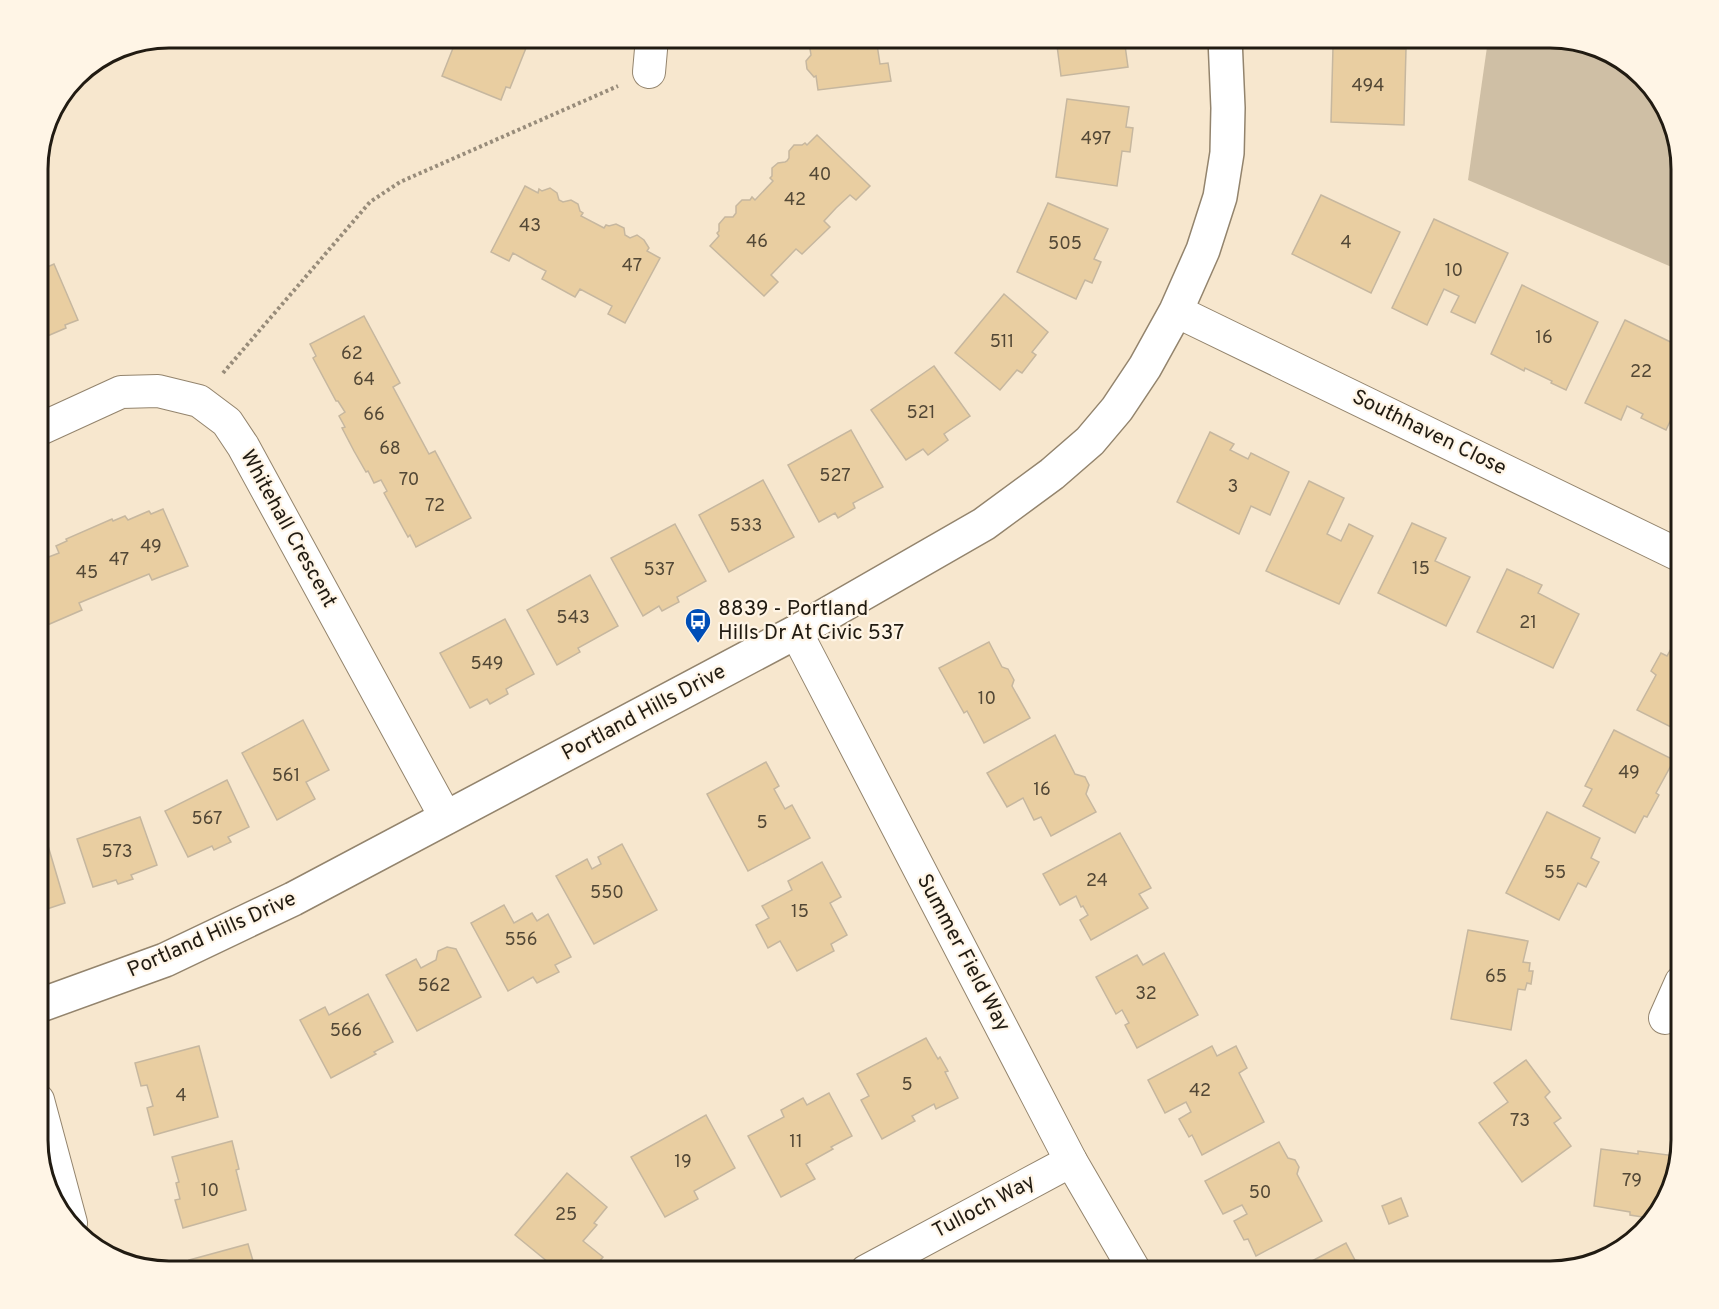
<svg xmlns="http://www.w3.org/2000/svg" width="1719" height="1309" font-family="Overpass,sans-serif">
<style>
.green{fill:#cfbfa5}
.building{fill:#e9cea1;stroke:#c6b79f;stroke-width:1.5}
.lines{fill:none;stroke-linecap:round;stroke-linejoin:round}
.street-casing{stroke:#93846d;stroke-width:34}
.secondary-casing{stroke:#93846d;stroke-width:36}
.path{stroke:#988c7a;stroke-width:4;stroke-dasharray:3 3;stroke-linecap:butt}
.street{stroke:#fff;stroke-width:32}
.secondary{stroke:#fff;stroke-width:33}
.labels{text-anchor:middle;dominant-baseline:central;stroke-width:4.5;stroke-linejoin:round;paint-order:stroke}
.number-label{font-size:18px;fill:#534836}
.street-label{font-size:21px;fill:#211b12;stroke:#fff5e6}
.poi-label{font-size:21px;fill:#211b12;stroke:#fff5e6;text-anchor:start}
.rim{fill:none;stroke:#211b12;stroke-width:3}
</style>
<rect width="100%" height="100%" fill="#f7e7ce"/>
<!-- green -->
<path class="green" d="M1509,38H1550L1630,65L1668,111L1681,169V271L1468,180L1487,47Z"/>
<!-- building -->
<g class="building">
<path d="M457,38H526L525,42L528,43L510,88L506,87L501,100L442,76Z"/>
<path d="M803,38H876L880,64L888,63L891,81L818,90L816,76L814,77L807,69L806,61L811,55L810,49L804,45Z"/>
<path d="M1056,38H1124L1128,67L1061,76Z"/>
<path d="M1333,47L1406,49L1404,125L1331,122Z"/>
<path d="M1067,99L1129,107L1126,127L1133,128L1130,152L1122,151L1117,186L1056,177Z"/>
<path d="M817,135L870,186L856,200L850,195L836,208L824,221L830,227L802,254L796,249L771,275L778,282L764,296L710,246L719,236L717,233L719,231V224L725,217H733L736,213V206L742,200H750L752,197L755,200L773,181L770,178L772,176V168L778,163L785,162L787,161L789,158V151L794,145H802L805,143L807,145Z"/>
<path d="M525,186L538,193L539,189L542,191L550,188L557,193L559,200L563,202L571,200L578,204L580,211L583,213L581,216L604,228L606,225L609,226L616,224L624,228L625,235L630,238L637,235L644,240L649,248L647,251L660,258L625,323L608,314L612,306L580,289L575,297L542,279L546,271L529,262L513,253L509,261L491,252Z"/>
<path d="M1321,195L1400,232L1371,293L1292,254Z"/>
<path d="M1048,203L1108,229L1094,259L1101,262L1092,283L1085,280L1076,299L1017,272Z"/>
<path d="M1434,219L1508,253L1475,323L1451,312L1459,296L1444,289L1427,325L1392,308Z"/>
<path d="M54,264L78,320L65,325L66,328L38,340V271Z"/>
<path d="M1522,285L1598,322L1566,390L1551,383L1552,381L1525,368L1524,371L1491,354Z"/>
<path d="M1004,294L1048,332L1032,352L1036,355L1022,373L1017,370L1000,390L955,353Z"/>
<path d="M364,316L400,383L393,387L429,454L435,451L471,518L416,547L410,535L408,537L384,493L387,491L381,480L374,483L368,471L366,472L354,451L342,428L345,427L339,416L345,412L338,401H336L313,358L316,356L310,344Z"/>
<path d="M1625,320L1681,347V398L1666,430L1641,418L1643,414L1627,406L1621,420L1585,403Z"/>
<path d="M934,366L970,416L944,434L948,440L928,455L923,449L906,460L871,410Z"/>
<path d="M851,430L883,487L853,503L855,508L838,518L835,513L819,522L788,465Z"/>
<path d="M1210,432L1234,444L1230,450L1248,459L1251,453L1289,472L1270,515L1251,506L1239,534L1177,502Z"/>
<path d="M763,480L794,537L729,572L699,515Z"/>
<path d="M1309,481L1344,498L1327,534L1341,541L1349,524L1373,536L1339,604L1266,571Z"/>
<path d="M163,509L188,566L152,580L149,574L115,588L79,603L82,610L38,629V559L45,556L46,558L59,553L56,546L67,541L66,539L112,519L113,521L125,516L128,520L149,511L151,514Z"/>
<path d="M1412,523L1446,538L1435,561L1470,577L1446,626L1378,593Z"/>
<path d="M675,524L706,581L677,597L679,602L662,611L659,606L643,616L611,558Z"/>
<path d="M1507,569L1542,585L1538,593L1579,614L1553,668L1477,632Z"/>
<path d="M590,575L618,626L578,648L580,652L557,665L527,610Z"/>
<path d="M505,619L534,674L506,689L508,694L490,704L487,699L470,708L440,653Z"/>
<path d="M1676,640L1681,643V732L1637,710L1656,675L1651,671L1661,653L1667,656Z"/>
<path d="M989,642L1002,667L1008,669L1014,680L1012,686L1030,718L984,743L967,711L964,713L939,668Z"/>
<path d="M303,720L329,770L306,782L315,799L277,820L242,753Z"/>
<path d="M1614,730L1674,760L1656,793L1659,795L1647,817L1644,816L1635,833L1583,806L1592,789L1585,786Z"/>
<path d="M1055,735L1075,774L1085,777L1089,785L1086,794L1096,812L1051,836L1041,817L1034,820L1023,798L1007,807L987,773Z"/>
<path d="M766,762L779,786L774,789L785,809L792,805L810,838L748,871L707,794Z"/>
<path d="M227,780L249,827L228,837L231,842L214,850L212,846L188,857L165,811Z"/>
<path d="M1547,812L1600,838L1591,858L1599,862L1586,887L1578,883L1559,920L1506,893Z"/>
<path d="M140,817L157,865L131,875L133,879L118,884L116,880L93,887L77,839Z"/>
<path d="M1120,833L1151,888L1139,894L1148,908L1091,940L1080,920L1088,915L1083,906L1081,907L1076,896L1060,905L1043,874Z"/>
<path d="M46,839L65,903L38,912V842Z"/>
<path d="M622,844L657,910L594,944L556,876L587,859L592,869L601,864L598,857Z"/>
<path d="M822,862L841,897L830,903L847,935L831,944L834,951L797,971L780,941L768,948L756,925L769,918L762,906L792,890L788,881Z"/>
<path d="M504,905L514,923L532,913L537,921L548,914L571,957L555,965L559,972L537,983L533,977L508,991L471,923Z"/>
<path d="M1468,930L1528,941L1523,962L1530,963L1529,971H1533L1531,984L1527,983L1525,990L1518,989L1511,1030L1451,1019Z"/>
<path d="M447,947L456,949L481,997L417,1031L386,975L416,959L421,968L436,960L438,951Z"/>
<path d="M1164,953L1198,1015L1137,1048L1125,1025L1129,1023L1122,1010L1116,1014L1096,977L1137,955L1143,965Z"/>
<path d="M368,994L393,1042L374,1052L376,1054L331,1078L300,1020L325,1007L329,1015Z"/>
<path d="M926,1038L938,1059L940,1057L948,1071L945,1072L958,1098L936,1109L934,1104L912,1116L915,1121L882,1139L861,1100L869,1096L857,1074Z"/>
<path d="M199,1046L218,1117L154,1135L147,1108L153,1106L147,1085L141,1086L135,1063Z"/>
<path d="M1212,1046L1217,1056L1236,1046L1247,1068L1239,1073L1264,1122L1202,1155L1192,1135L1189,1137L1179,1119L1191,1112L1186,1102L1165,1113L1148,1080Z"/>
<path d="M1526,1060L1550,1092L1545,1097L1561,1118L1554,1123L1571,1146L1522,1182L1479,1123L1508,1102L1494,1083Z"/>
<path d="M829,1093L852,1136L831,1147L833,1149L806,1164L815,1179L781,1197L748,1136L784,1117L781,1110L803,1098L807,1105Z"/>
<path d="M706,1115L735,1168L694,1191L698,1199L665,1217L631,1157Z"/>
<path d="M232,1141L239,1169L236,1170L246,1210L183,1228L175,1200L180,1199L176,1183L179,1182L172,1157Z"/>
<path d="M1279,1142L1288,1158L1295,1160L1299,1167L1297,1174L1322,1221L1256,1256L1248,1239L1244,1240L1234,1221L1247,1214L1242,1205L1223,1214L1205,1181Z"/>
<path d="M1601,1149L1638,1154V1151L1676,1156L1655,1219L1630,1215V1212L1594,1206Z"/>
<path d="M567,1173L607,1207L594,1223L597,1225L583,1241L603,1257L591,1271H559L515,1235Z"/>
<path d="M1401,1198L1408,1216L1389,1224L1382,1206Z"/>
<path d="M1346,1243L1355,1260L1361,1261L1364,1271H1293Z"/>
<path d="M248,1244L256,1271H193L189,1260Z"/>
</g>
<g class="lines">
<!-- street casing -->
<g class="street-casing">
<g id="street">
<path d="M649,72L652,38"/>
<path d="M1176,311L1681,556"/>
<path d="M38,430L121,392L158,391L199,401L227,422L243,446L446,818"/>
<path d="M796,632L1071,1161L1135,1271"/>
<path d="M1665,1018L1681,982"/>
<path d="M38,1100L71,1223"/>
<path d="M866,1271L1071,1161"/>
</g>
</g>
<!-- secondary casing -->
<g class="secondary-casing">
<path id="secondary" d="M38,1006L165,960L293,899L796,632L984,524L1052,474L1090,441L1117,409L1145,367L1176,311L1203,250L1220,197L1227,153L1228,108L1225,38"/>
</g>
<!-- path -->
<path class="path" d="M223,373L370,202L400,182L618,86"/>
<!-- street -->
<use href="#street" class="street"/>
<!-- secondary -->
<use href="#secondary" class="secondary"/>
</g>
<!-- icons -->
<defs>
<g id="bus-pin" transform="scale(1.35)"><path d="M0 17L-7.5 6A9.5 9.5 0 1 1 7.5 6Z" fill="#004eb7" stroke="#fff5e6"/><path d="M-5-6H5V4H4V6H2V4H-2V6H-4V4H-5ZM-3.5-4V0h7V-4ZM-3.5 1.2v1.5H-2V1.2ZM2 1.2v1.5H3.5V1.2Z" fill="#fff"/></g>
</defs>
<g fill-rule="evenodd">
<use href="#bus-pin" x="698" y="621"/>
</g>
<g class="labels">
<!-- number labels -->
<g class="number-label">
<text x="1368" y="86">494</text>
<text x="1096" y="139">497</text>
<text x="820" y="175">40</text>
<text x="795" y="200">42</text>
<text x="530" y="226">43</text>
<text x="757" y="242">46</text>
<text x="1346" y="243">4</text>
<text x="1065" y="244">505</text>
<text x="632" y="266">47</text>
<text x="1454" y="271">10</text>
<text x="1544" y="338">16</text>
<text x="1002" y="342">511</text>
<text x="352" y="354">62</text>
<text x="1641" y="372">22</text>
<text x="364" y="380">64</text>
<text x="921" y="413">521</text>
<text x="374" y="415">66</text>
<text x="390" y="449">68</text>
<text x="835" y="476">527</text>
<text x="409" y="480">70</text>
<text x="1233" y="487">3</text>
<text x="435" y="506">72</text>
<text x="746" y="526">533</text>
<text x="151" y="547">49</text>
<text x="119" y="560">47</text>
<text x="1421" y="569">15</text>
<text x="659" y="570">537</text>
<text x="87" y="573">45</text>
<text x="573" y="618">543</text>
<text x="1528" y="623">21</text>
<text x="487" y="664">549</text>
<text x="987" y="699">10</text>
<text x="1629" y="773">49</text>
<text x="286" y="776">561</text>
<text x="1042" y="790">16</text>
<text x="207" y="819">567</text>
<text x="762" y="823">5</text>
<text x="117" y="852">573</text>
<text x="1555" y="873">55</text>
<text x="1097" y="881">24</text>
<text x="607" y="893">550</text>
<text x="800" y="912">15</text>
<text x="521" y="940">556</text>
<text x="1496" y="977">65</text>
<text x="434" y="986">562</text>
<text x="1146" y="994">32</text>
<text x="346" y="1031">566</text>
<text x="907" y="1085">5</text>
<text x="1200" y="1091">42</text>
<text x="181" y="1096">4</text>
<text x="1520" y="1121">73</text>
<text x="796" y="1142">11</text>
<text x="683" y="1162">19</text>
<text x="1632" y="1181">79</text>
<text x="210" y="1191">10</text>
<text x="1260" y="1193">50</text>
<text x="566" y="1215">25</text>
</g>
<!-- street labels -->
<g class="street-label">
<text transform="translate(1429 433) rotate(26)">Southhaven Close</text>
<text transform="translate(288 529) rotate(61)">Whitehall Crescent</text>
<text transform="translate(644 713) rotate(-28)">Portland Hills Drive</text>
<text transform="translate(212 935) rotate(-24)">Portland Hills Drive</text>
<text transform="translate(963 953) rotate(62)">Summer Field Way</text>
<text transform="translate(984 1207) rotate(-28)">Tulloch Way</text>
</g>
<!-- poi labels -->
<g class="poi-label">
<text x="718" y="609">8839 - Portland<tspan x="718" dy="24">Hills Dr At Civic 537</tspan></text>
</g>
</g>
<!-- crop -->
<path d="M0 0H1719V1309H0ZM169 48H1550A121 121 0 0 1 1671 169V1140A121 121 0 0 1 1550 1261H169A121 121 0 0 1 48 1140V169A121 121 0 0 1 169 48Z" fill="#fff5e6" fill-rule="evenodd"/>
<path class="rim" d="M169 48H1550A121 121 0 0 1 1671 169V1140A121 121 0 0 1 1550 1261H169A121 121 0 0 1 48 1140V169A121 121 0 0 1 169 48Z"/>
</svg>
